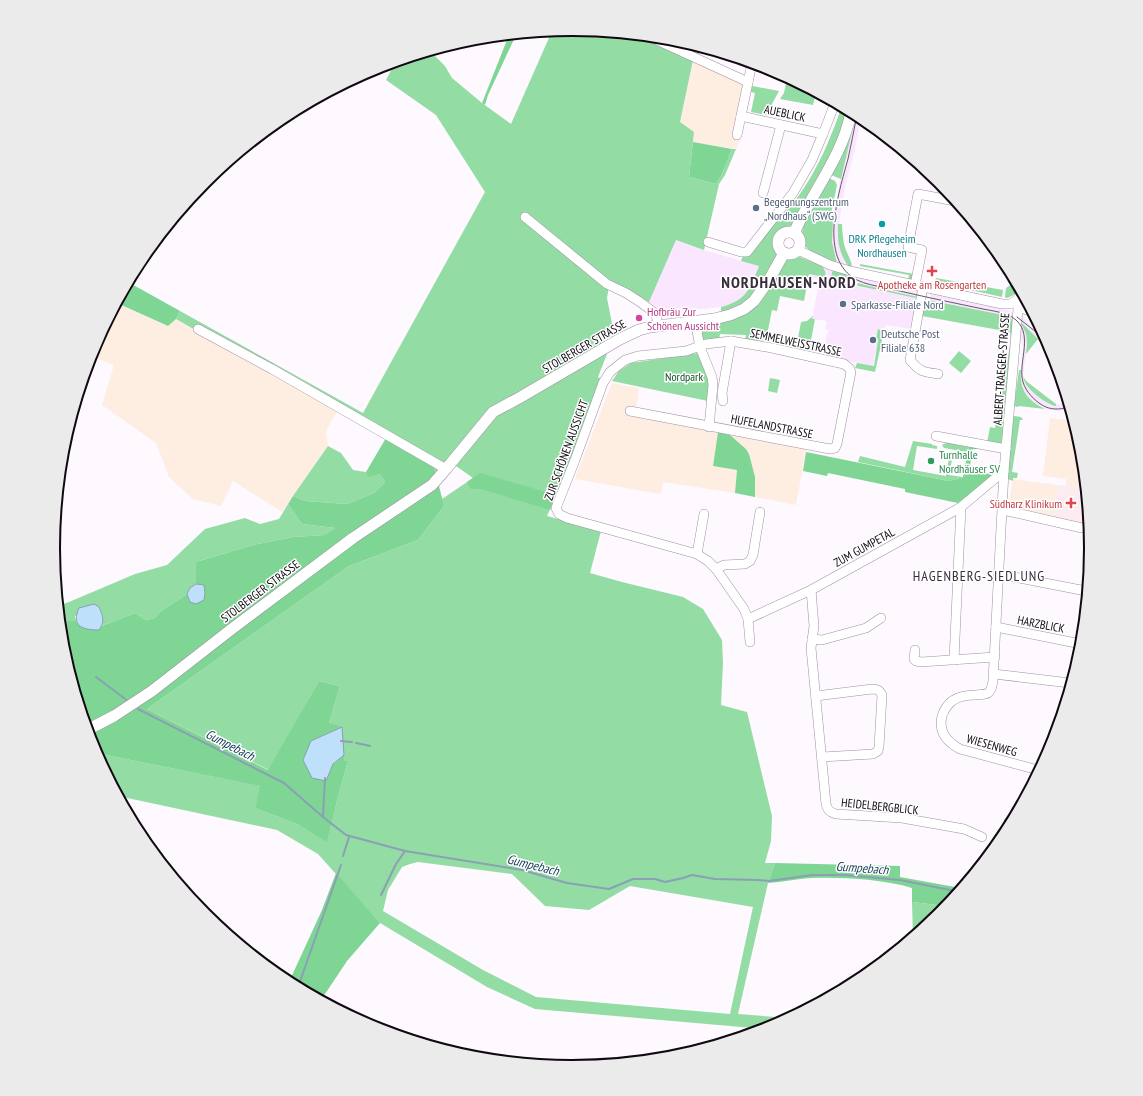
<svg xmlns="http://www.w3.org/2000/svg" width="1143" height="1096" font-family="'PT Sans Narrow',sans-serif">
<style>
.built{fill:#fae6fe}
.industrial{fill:#feede1}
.medical{fill:#fcecf0}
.green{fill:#93dca4;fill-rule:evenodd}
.forest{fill:#7ed594}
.water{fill:#bee0fa;stroke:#8aa0b4}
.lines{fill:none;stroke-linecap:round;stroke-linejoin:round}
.stream{stroke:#8aa0b4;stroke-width:2}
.minor-casing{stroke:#a18fa5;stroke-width:10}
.major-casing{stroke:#a18fa5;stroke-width:12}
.minor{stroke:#fff;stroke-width:9}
.major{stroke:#fff;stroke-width:11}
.tram{stroke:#615b62;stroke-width:1}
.service-dot{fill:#5c6f8a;stroke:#fff;stroke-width:1.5}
.culture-dot{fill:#0f9aa8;stroke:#fff;stroke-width:1.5}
.health-dot{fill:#e0444e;stroke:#fff;stroke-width:1.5}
.hotel-dot{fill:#d1479c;stroke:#fff;stroke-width:1.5}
.leisure-dot{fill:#2e9e5b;stroke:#fff;stroke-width:1.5}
.labels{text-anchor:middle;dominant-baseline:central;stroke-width:3;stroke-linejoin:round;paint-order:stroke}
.street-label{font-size:12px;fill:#100911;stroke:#fff}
.service-label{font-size:12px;fill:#4e5e75;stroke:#fff;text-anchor:start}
.culture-label{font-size:12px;fill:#0d838f;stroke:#fff}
.health-label{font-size:12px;fill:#be3a42;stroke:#fff}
.hotel-label{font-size:12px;fill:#b23c85;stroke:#fff;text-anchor:start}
.park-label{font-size:12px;fill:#0f5027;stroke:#fff}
.leisure-label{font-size:12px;fill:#27864d;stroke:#fff;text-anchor:start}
.water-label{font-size:13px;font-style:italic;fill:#1a405a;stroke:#fff}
.quarter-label{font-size:14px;letter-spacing:1px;fill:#3a2b3d;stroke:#fff}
.district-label{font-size:16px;font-weight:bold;letter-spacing:1px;fill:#3a2b3d;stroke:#fff}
.rim{fill:none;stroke:#100911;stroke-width:2}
</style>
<rect width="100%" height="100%" fill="#fdf9fe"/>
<!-- built -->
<g class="built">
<path d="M856,114L861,117L854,153L845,187L837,234L849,267L837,264L832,242L831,236L839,186Z"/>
<path d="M676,240L704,250L759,266L752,286L741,298L732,304L721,307L664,313L649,302Z"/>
<path d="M822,266L833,271L832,272L831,278L853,283L859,286L916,298L910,329L886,325L884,331L878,329V340L873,366L837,359L838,351L821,349L822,343H825L827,334L829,330L825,329L827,321L812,319L820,279L809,277V274L825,269Z"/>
<path d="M846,273L868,280L919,292L918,297L877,288L860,283L854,280Z"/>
<path d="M931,294L1010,311L1014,314L1015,322L930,300Z"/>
<path d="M1023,317L1030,326L1045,337L1051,350L1038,339L1020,321Z"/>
<path d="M1020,324L1026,334L1027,344L1023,376L1025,382L1028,387L1051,405H1056V404H1063L1067,402L1069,408L1060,411L1045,409L1037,405L1029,398L1023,390L1020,383V377L1023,348L1020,334Z"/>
</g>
<!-- industrial -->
<g class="industrial">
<path d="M693,61L740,82L744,88L736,131L740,141L736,149L693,142L694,132L680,123Z"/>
<path d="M117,303L167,326L176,319L338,410L326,431L328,446L282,512L233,481L221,506L193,499L169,477L156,443L102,405L114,365L90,356L92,349Z"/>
<path d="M612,383L639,388L636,409L718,432L713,466L737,470L735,493L663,482L661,494L575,479Z"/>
<path d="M1050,418L1073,421L1080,447L1077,473L1083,474L1081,488L1066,486V479L1043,476Z"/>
<path d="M730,435L806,449L796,505L755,497V477L746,449Z"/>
<path d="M1013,479L1058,485L1052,517L1008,509Z"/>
</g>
<!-- medical -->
<path class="medical" d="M1083,474L1088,525L1052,517L1058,485L1081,488Z"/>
<!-- green -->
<g class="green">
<path d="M572,29L673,39L701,47L699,54L693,60L680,122L694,132L689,177L716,184L722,174L732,149H736L725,175L719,184L704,250L676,240L649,302L610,280L607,298L614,334L603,339L607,354L598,377L601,379L565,475L547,516L601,531L590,573L622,582L683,597L703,609L722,640L723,663L721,705L747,712L772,816L771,841L765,863H775L768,883L738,1014L788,1018L770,1028L753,1033V1028L535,1009L487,987L380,923L318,854L277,830L118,796L96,753L261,786L255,808L299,825L327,841L339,793L348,761H344L329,723L340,686L319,681L269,770L147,709L349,566L418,540L444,506L442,499L473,478L466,473L456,466L439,486L434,466L176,319L180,311L363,413L485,192L436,115L386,80L396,61L430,51L445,66L452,78L482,103L511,124L552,31ZM418,862L512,874L545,906L589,910L630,886L753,907L730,1014L536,997L483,970L383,911L388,890L402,867L410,864Z"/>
<path d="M787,78L816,93L813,105L780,99L784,93Z"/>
<path d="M752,86L779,91L766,115L751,112L755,93L751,92Z"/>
<path d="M841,106L849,111L844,129L792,226C784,230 773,235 775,246C777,252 777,254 775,261C770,273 753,299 742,306C736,309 728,311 721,313V307C747,300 750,289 759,266L741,261L744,253L790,200L794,202C808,184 818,165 827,145C832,132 838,120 841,106Z"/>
<path d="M856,114L841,179L831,175Z"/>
<path d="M829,178L835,181L837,185L830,219L833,220L832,242L837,264C828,260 815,256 807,248C790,234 820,193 829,178Z"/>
<path d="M838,224H842C842,231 843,237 844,244C846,253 852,260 852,268L849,267C839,254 837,240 838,224Z"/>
<path d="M795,255L822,266C825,270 826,272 825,277L809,274L804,301L780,296L777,311L772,310L767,335L761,342L745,340L746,335L720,334L719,340L705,341L700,338V327L704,323L739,316L788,257Z"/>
<path d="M860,264L914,274L912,282L908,281L909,275L860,266Z"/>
<path d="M833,271L846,273L854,280L853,283L831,278L832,272Z"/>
<path d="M936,278L1003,290L1002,297L935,282Z"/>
<path d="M1015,282C1019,290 1014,298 1005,298L1006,288Z"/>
<path d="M858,283L877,288L918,297L916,298L859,286L857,285Z"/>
<path d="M928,300L1003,315L1009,317L1015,322L1001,446L987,443L990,427L995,428L1011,340L1010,332L922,316L924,307Z"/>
<path d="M813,316L812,319H815L809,351L796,349L801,322L807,321Z"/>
<path d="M1020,321L1038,339L1026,354L1027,344L1026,334Z"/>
<path d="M878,329L884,331L875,372L855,368L857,363L874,366L878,340L876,339Z"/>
<path d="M959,351L971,361L961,373L949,363Z"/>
<path d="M698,353L710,382L708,401L612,381L619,371L631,363Z"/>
<path d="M1019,370H1021C1019,390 1027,400 1045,409L1019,406L1018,407L1014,406Z"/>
<path d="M1023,376L1026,381L1056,404V406C1048,405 1034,394 1029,388C1025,384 1024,380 1023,376Z"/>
<path d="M770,378L780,380L777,393L768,391Z"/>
<path d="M1014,416L1021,417L1023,420H1020L1012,472L1018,473L1017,478H1013V481L1008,479L1007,477L1012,420Z"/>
<path d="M913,441L932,444V445L937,446V449L917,446L913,470L946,476L950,452L953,454L949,475L963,477L949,481L858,462L860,456L905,467Z"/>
<path d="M950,441L969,445L967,452L944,448L942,445Z"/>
<path d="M328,446L341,453L353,470L366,472L368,476L380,474L385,482L374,493L347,504L305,501L293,496Z"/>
<path d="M288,504L302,524L335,528L324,535L293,537L253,545L196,562V584L190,588L187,594L161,611L155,618L146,620L135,613L102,626C104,619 102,614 99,607L75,616L76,621H60L58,606L69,602L135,574L167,565L205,529L245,518L260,524L279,519Z"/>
<path d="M912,902L946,906L938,915L913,936Z"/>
</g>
<!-- forest -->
<g class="forest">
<path d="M509,35H516L488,95L485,105L482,103Z"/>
<path d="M693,142L732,149L722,174L716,184L689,177Z"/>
<path d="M128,282L180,311L176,319L168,326L117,303Z"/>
<path d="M718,432L730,435L746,449L749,454L755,477V497L735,493L737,470L713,466Z"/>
<path d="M386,438L434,466L444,506L418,540L349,566L147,709L268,770L319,681L340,686L329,723L342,727L311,741L333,764L344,755V761H348L339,793L327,842L299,825L255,808L260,786L96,753L92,746L62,649L60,621H76L77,623L98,630L102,626L135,613L146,620L155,618L161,611L187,594L190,602L204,585L196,584V562L253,545L293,537L324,535L335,528L302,524L288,504L293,496L305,501L347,504L374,493L385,482L380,474L368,477L366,472Z"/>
<path d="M969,445L978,447L977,449H973L969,471L990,474L992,476L958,503L905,492V489L828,473L827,476L803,471L806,452L949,481L963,477Z"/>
<path d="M480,473L556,495L550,510L481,489H471L467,482Z"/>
<path d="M775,863L900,866V877L955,887H962L946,906L912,902V888C883,879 841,877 811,878C797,879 782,882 768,883Z"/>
<path d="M336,873L380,923L347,961L321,1000L287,981L289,982L322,910Z"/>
</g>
<!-- water -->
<g class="water">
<path d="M196,584L204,585L205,593L204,600L196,604L190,602L187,594L190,588Z"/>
<path d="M94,604L99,607C103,616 105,622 99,630C82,630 71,626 79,608Z"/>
<path d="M342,727L344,755L333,764L326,781L312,778L303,760L311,741Z"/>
</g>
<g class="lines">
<!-- stream -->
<g class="stream">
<path d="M96,677L128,701"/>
<path d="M138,709L284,783L323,817L346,835L405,851L522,870L567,883L609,889L633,879H655L665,882L683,878L692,875L715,879L758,880L769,881L812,875H845L900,880L955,891H958"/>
<path d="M341,741L352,742"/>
<path d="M356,743L366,745L370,746"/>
<path d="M323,817L325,778"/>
<path d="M343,856L349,837"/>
<path d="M381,895L396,864L405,851"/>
<path d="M298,987L341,865"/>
</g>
<!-- minor casing -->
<g class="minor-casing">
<g id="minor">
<path d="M650,37L748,82"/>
<path d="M752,63L741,116L823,134"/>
<path d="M737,135L741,116"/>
<path d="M763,193L781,125"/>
<path d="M525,217L607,284L626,293L640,302L656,314L658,326"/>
<path d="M708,242L741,252H747L793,193L812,160L823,134L832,111L834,103"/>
<path d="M798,250L830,265L850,271L1002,304H1010L1017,300"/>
<path d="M915,285L922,250L908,247L918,194L955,201"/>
<path d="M923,287L910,360C920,372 923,372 938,374"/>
<path d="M1020,291L1019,296L1017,300L1018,309L1015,345L1004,471L993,681C992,685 992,690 988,693C985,695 980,694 976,695C968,695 959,696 952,701C947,705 944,710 942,716C938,732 947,742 960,749L1038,770"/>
<path d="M1017,300L1024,309L1030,311"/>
<path d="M695,321L700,347L712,377L713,385L709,427"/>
<path d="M198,329L272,369L446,469"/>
<path d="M723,401L722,393L731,341"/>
<path d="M630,411L830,449L835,448L837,444L851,372L849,368L844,364L772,348L731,341L706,344L686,351L638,356L625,360L610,372L603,383L575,460L556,508L559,514L567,518L697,554L708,561L716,569L744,609L748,619L750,642"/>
<path d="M936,436L1006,449"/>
<path d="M1003,510L1082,528"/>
<path d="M697,554L704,514"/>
<path d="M716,569L724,565L745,564L750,561L753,555L760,512"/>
<path d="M999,574L1086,591"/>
<path d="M811,590L814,626L811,648L826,804C828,811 830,812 836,814L902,818L964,829L982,837"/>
<path d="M748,619L811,590L954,511L961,507L1004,471"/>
<path d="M996,627L1081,644"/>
<path d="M812,639L822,640L866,628L881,618"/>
<path d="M915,650L914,659L916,661L921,662L995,657"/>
<path d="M954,660L961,507"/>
<path d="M994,674L1070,683"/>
<path d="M816,696L872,689C877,689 880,690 882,695L879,747L878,751L873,754L822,757"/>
<path d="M1009,826V822L1011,821"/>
</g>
</g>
<!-- major casing -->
<g class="major-casing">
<g id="major">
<circle cx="789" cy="243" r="11"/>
<path d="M794,233C812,192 843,156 851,112"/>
<path d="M87,730L114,716L152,691L233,628L353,538L432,485L446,469L493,412L519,398L620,339L639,330L650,327L714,319L730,315L744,309L754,301L769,280L784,253"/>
</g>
</g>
<!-- minor -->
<use href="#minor" class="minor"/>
<!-- major -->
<use href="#major" class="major"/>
<!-- tram -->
<g class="tram">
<path d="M857,115C854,130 851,145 848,159C839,192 817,259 857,280C865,284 876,286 886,288C905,292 925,297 945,301C958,304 970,306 983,309C993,311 1003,312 1012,317C1036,332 1017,362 1023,382C1026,392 1034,400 1042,405C1050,410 1060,410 1068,407"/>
<path d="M1017,317L1045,339"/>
</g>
</g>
<!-- markers -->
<g class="service-dot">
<circle cx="756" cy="208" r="4"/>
<circle cx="843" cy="304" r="4"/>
<circle cx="873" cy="340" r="4"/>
</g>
<circle class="culture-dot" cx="882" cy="224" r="4"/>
<g class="health-dot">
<path d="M930 265h4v4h4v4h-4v4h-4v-4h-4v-4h4z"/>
<path d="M1069 497h4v4h4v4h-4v4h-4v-4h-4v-4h4z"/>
</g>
<circle class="hotel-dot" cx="639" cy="318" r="4"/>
<circle class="leisure-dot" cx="931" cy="461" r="4"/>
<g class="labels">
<!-- street labels -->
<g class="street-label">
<text transform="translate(785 113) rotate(12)">AUEBLICK</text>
<text transform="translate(796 342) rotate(12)">SEMMELWEISSTRASSE</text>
<text transform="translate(584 346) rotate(-30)">STOLBERGER STRASSE</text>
<text transform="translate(1001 369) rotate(-86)">ALBERT-TRAEGER-STRASSE</text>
<text transform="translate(772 426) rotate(11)">HUFELANDSTRASSE</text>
<text transform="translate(566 450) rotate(-70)">ZUR SCHÖNEN AUSSICHT</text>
<text transform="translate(864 547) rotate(-29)">ZUM GUMPETAL</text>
<text transform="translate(260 591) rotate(-37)">STOLBERGER STRASSE</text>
<text transform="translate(1041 624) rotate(11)">HARZBLICK</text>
<text transform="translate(992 745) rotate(16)">WIESENWEG</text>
<text transform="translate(880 806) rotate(6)">HEIDELBERGBLICK</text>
</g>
<!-- service labels -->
<g class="service-label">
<text x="764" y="201">Begegnungszentrum<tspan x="764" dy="14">„Nordhaus“ (SWG)</tspan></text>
<text x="851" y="304">Sparkasse-Filiale Nord</text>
<text x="881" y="333">Deutsche Post<tspan x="881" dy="14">Filiale 638</tspan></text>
</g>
<!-- culture labels -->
<g class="culture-label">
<text x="882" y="238">DRK Pflegeheim<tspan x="882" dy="14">Nordhausen</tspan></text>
</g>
<!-- health labels -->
<g class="health-label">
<text x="932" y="284">Apotheke am Rosengarten</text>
<text x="1062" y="503" text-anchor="end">Südharz Klinikum</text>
</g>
<!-- hotel labels -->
<g class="hotel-label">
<text x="647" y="311">Hofbräu Zur<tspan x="647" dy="14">Schönen Aussicht</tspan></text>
</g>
<!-- park labels -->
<g class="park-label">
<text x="684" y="376">Nordpark</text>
</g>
<!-- leisure labels -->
<g class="leisure-label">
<text x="939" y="454">Turnhalle<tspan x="939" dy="14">Nordhäuser SV</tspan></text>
</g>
<!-- water labels -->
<g class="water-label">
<text transform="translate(230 745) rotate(27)">Gumpebach</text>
<text transform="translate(533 865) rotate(14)">Gumpebach</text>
<text transform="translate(862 868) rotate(4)">Gumpebach</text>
</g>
<!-- quarter labels -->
<g class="quarter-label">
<text x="979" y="576">HAGENBERG-SIEDLUNG</text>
</g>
<!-- district labels -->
<g class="district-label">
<text x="789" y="282">NORDHAUSEN-NORD</text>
</g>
</g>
<!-- crop -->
<path d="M0 0H1143V1096H0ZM60 548a512 512 0 1 1 1024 0a512 512 0 1 1-1024 0Z" fill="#ecebec" fill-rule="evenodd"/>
<path class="rim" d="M60 548a512 512 0 1 1 1024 0a512 512 0 1 1-1024 0Z"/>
</svg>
